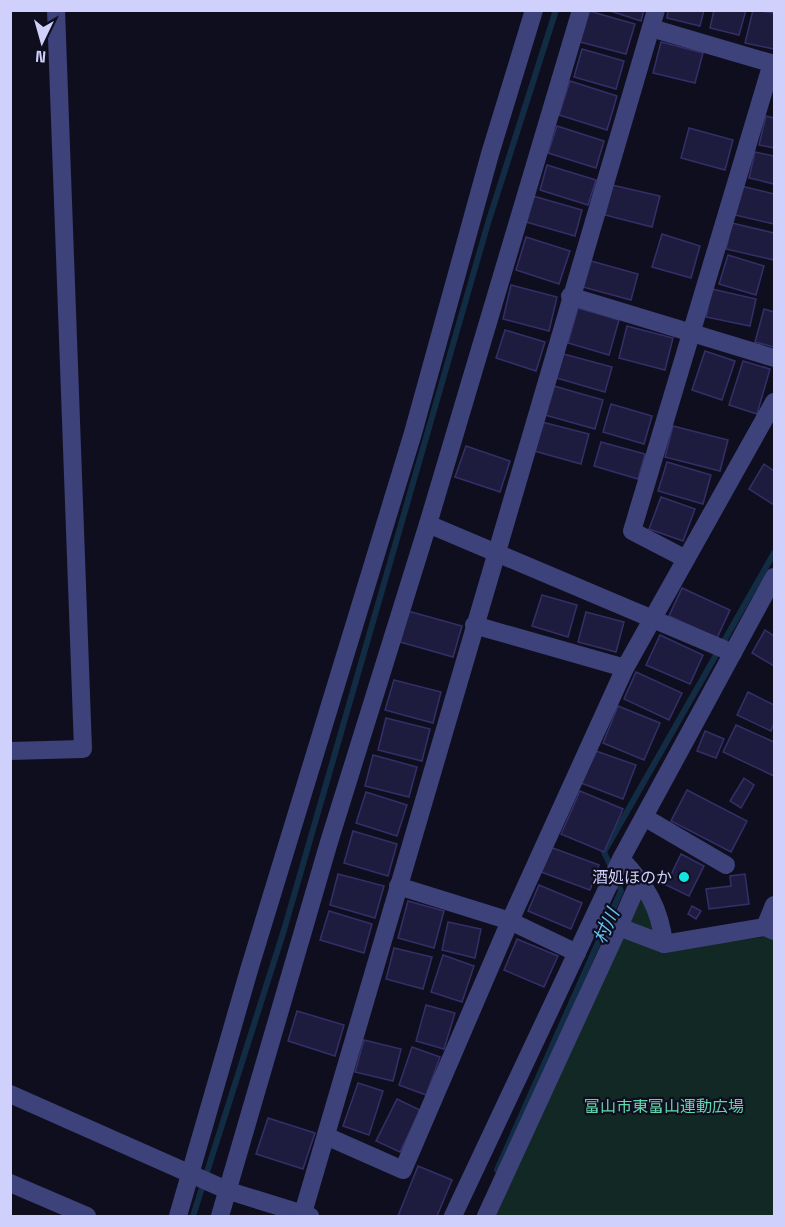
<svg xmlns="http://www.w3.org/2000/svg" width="785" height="1227" font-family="'Space Grotesk','Noto Sans JP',sans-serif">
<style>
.green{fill:#122824}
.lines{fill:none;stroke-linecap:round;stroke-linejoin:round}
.stream{stroke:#122c44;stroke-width:6}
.building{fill:#1e1c3e;stroke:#342f68;stroke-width:1.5}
.minor{stroke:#3d427a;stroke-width:18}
.poi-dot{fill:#12e5e0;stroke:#0f0e1f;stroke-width:2}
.labels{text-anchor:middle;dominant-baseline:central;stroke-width:4.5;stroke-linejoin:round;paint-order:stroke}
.poi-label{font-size:16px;fill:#cfd0fb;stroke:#0f0e1f;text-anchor:end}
.park-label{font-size:16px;fill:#62d5aa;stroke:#0f0e1f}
.water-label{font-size:18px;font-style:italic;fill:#66c3f3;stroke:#0f0e1f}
</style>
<rect width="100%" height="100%" fill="#0f0e1f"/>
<!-- green -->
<path class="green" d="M640,892L670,950L772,936L774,930V1216H496Z"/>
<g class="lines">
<!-- stream -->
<g class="stream">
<path d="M612,869L604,852L774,553"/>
<path d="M497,1170L621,891L616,878"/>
<path d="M193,1216L284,930L488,223L556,10"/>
</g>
</g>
<!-- building -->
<g class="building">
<path d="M607,10H644L641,21Z"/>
<path d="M668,10H704L700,26L667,18Z"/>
<path d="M714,10H746L739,35L710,28Z"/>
<path d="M753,10L774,13V49L745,43Z"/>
<path d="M589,11L635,24L626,54L580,42Z"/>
<path d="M661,42L703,53L695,83L653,73Z"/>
<path d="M582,49L624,61L616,89L574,77Z"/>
<path d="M570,81L617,96L607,130L559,115Z"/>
<path d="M766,116L774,118V148L759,145Z"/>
<path d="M557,126L604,141L596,168L548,153Z"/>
<path d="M689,128L733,140L725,170L681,158Z"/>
<path d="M755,152L774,156V184L749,178Z"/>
<path d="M547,165L596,180L588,205L540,190Z"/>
<path d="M612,185L660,196L652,227L605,215Z"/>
<path d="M741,186L774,194V224L735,215Z"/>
<path d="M533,196L582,210L575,236L526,222Z"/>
<path d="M732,223L774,233V260L726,249Z"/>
<path d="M662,234L700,246L691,278L652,267Z"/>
<path d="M526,237L570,251L559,284L516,270Z"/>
<path d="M728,255L764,266L756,295L719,284Z"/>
<path d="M591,261L638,274L631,300L583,287Z"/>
<path d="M511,285L557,297L549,331L503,319Z"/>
<path d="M712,289L756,299L750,326L706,317Z"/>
<path d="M578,308L619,320L609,355L568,343Z"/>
<path d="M764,309L774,312V347L755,342Z"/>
<path d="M627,326L673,338L665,370L619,358Z"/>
<path d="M505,330L545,342L536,371L496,358Z"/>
<path d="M705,351L735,361L722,400L692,390Z"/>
<path d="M560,353L612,367L605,392L553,377Z"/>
<path d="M743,361L770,369L757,414L729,405Z"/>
<path d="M554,386L603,400L595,429L545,415Z"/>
<path d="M611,404L652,416L644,444L603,432Z"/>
<path d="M542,422L589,434L581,464L534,451Z"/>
<path d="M673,426L728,440L720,471L665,457Z"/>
<path d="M601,442L645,454L638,479L594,466Z"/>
<path d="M466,446L510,461L500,492L455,477Z"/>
<path d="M667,462L711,475L703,504L658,491Z"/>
<path d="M764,464L774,471V505L749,489Z"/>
<path d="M661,497L695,509L683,541L649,529Z"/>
<path d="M682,588L730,610L717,638L669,616Z"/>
<path d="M542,595L577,605L568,637L532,626Z"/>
<path d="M408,611L462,626L453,657L400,642Z"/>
<path d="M586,612L624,622L616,652L578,642Z"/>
<path d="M765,630L774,636V666L752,653Z"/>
<path d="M660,635L703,655L690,684L646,665Z"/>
<path d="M636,672L682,693L669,720L624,699Z"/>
<path d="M394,680L441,692L433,723L385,710Z"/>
<path d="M748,692L774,705V723L771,731L737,715Z"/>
<path d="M618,706L660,723L644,760L603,743Z"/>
<path d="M386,718L430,729L422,761L378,750Z"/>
<path d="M736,725L774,742V776L723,752Z"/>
<path d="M705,731L724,739L716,758L697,751Z"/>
<path d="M593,750L636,765L623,799L581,783Z"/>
<path d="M373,755L417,767L409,797L365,786Z"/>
<path d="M744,778L754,785L741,808L730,801Z"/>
<path d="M687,790L747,821L731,852L671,821Z"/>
<path d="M580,791L623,809L604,852L561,834Z"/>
<path d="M366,792L407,805L397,836L356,823Z"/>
<path d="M353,831L397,844L388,876L344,863Z"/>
<path d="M550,847L599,865L590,890L541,872Z"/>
<path d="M681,854L704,866L689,896L666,885Z"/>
<path d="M338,874L384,886L375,918L330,905Z"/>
<path d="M745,874L749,904L709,909L706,889L731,886L730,876Z"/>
<path d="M539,885L582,903L571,929L528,911Z"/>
<path d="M408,901L444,911L434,948L398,938Z"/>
<path d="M692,906L701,911L696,919L688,914Z"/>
<path d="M329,911L372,924L364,953L320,940Z"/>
<path d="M448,922L481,929L475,958L442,950Z"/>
<path d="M517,939L558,956L544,987L504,970Z"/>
<path d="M394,948L432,957L423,989L386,979Z"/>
<path d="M443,955L474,966L462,1002L431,992Z"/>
<path d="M426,1005L455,1013L444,1049L416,1041Z"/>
<path d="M297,1011L344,1025L335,1056L288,1041Z"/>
<path d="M364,1040L401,1049L393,1081L355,1072Z"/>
<path d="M412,1047L440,1057L426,1095L399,1085Z"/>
<path d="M358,1083L383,1091L369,1135L343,1126Z"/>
<path d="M397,1099L420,1110L400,1152L376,1141Z"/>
<path d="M268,1118L315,1133L303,1169L256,1154Z"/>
<path d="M418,1166L452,1180L437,1216H398Z"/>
</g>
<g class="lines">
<!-- minor -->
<g class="minor">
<path d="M651,28L774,64"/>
<path d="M570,296L774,358"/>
<path d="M428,524L581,10"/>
<path d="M686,559L632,531L772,63"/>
<path d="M474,625L625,668"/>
<path d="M10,751L83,749L56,10"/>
<path d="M644,817L726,865"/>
<path d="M621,859C646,885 660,908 664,944L765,927"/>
<path d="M640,879L619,927L664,944"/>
<path d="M398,886L510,921L577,953"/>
<path d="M774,905L765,927L774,931"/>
<path d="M10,1094L229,1191L310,1216"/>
<path d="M326,1136L403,1170L510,921L625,668L774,402"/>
<path d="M10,1183L87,1216"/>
<path d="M303,1213L656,10"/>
<path d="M178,1216L249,970L413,433L490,154L534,10"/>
<path d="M220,1216L329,842L428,524L733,653"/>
<path d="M453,1216L621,859L774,577"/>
<path d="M486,1216L619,927"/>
</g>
</g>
<!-- markers -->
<circle class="poi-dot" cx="684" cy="877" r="6"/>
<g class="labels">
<!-- poi labels -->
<g class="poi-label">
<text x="672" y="877">酒処ほのか</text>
</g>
<!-- park labels -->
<g class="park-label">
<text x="664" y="1106">富山市東富山運動広場</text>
</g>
<!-- water labels -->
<g class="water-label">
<text transform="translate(606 926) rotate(-66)">村川</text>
</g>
</g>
<!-- border -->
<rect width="785" height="1227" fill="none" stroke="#cfd0fb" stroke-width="24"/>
<!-- north arrow -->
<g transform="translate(42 42) rotate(185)" stroke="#0f0e1f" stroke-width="4.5" paint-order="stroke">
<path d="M0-4.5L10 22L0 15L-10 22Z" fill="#cfd0fb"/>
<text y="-9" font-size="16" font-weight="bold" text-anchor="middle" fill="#cfd0fb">N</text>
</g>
</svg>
